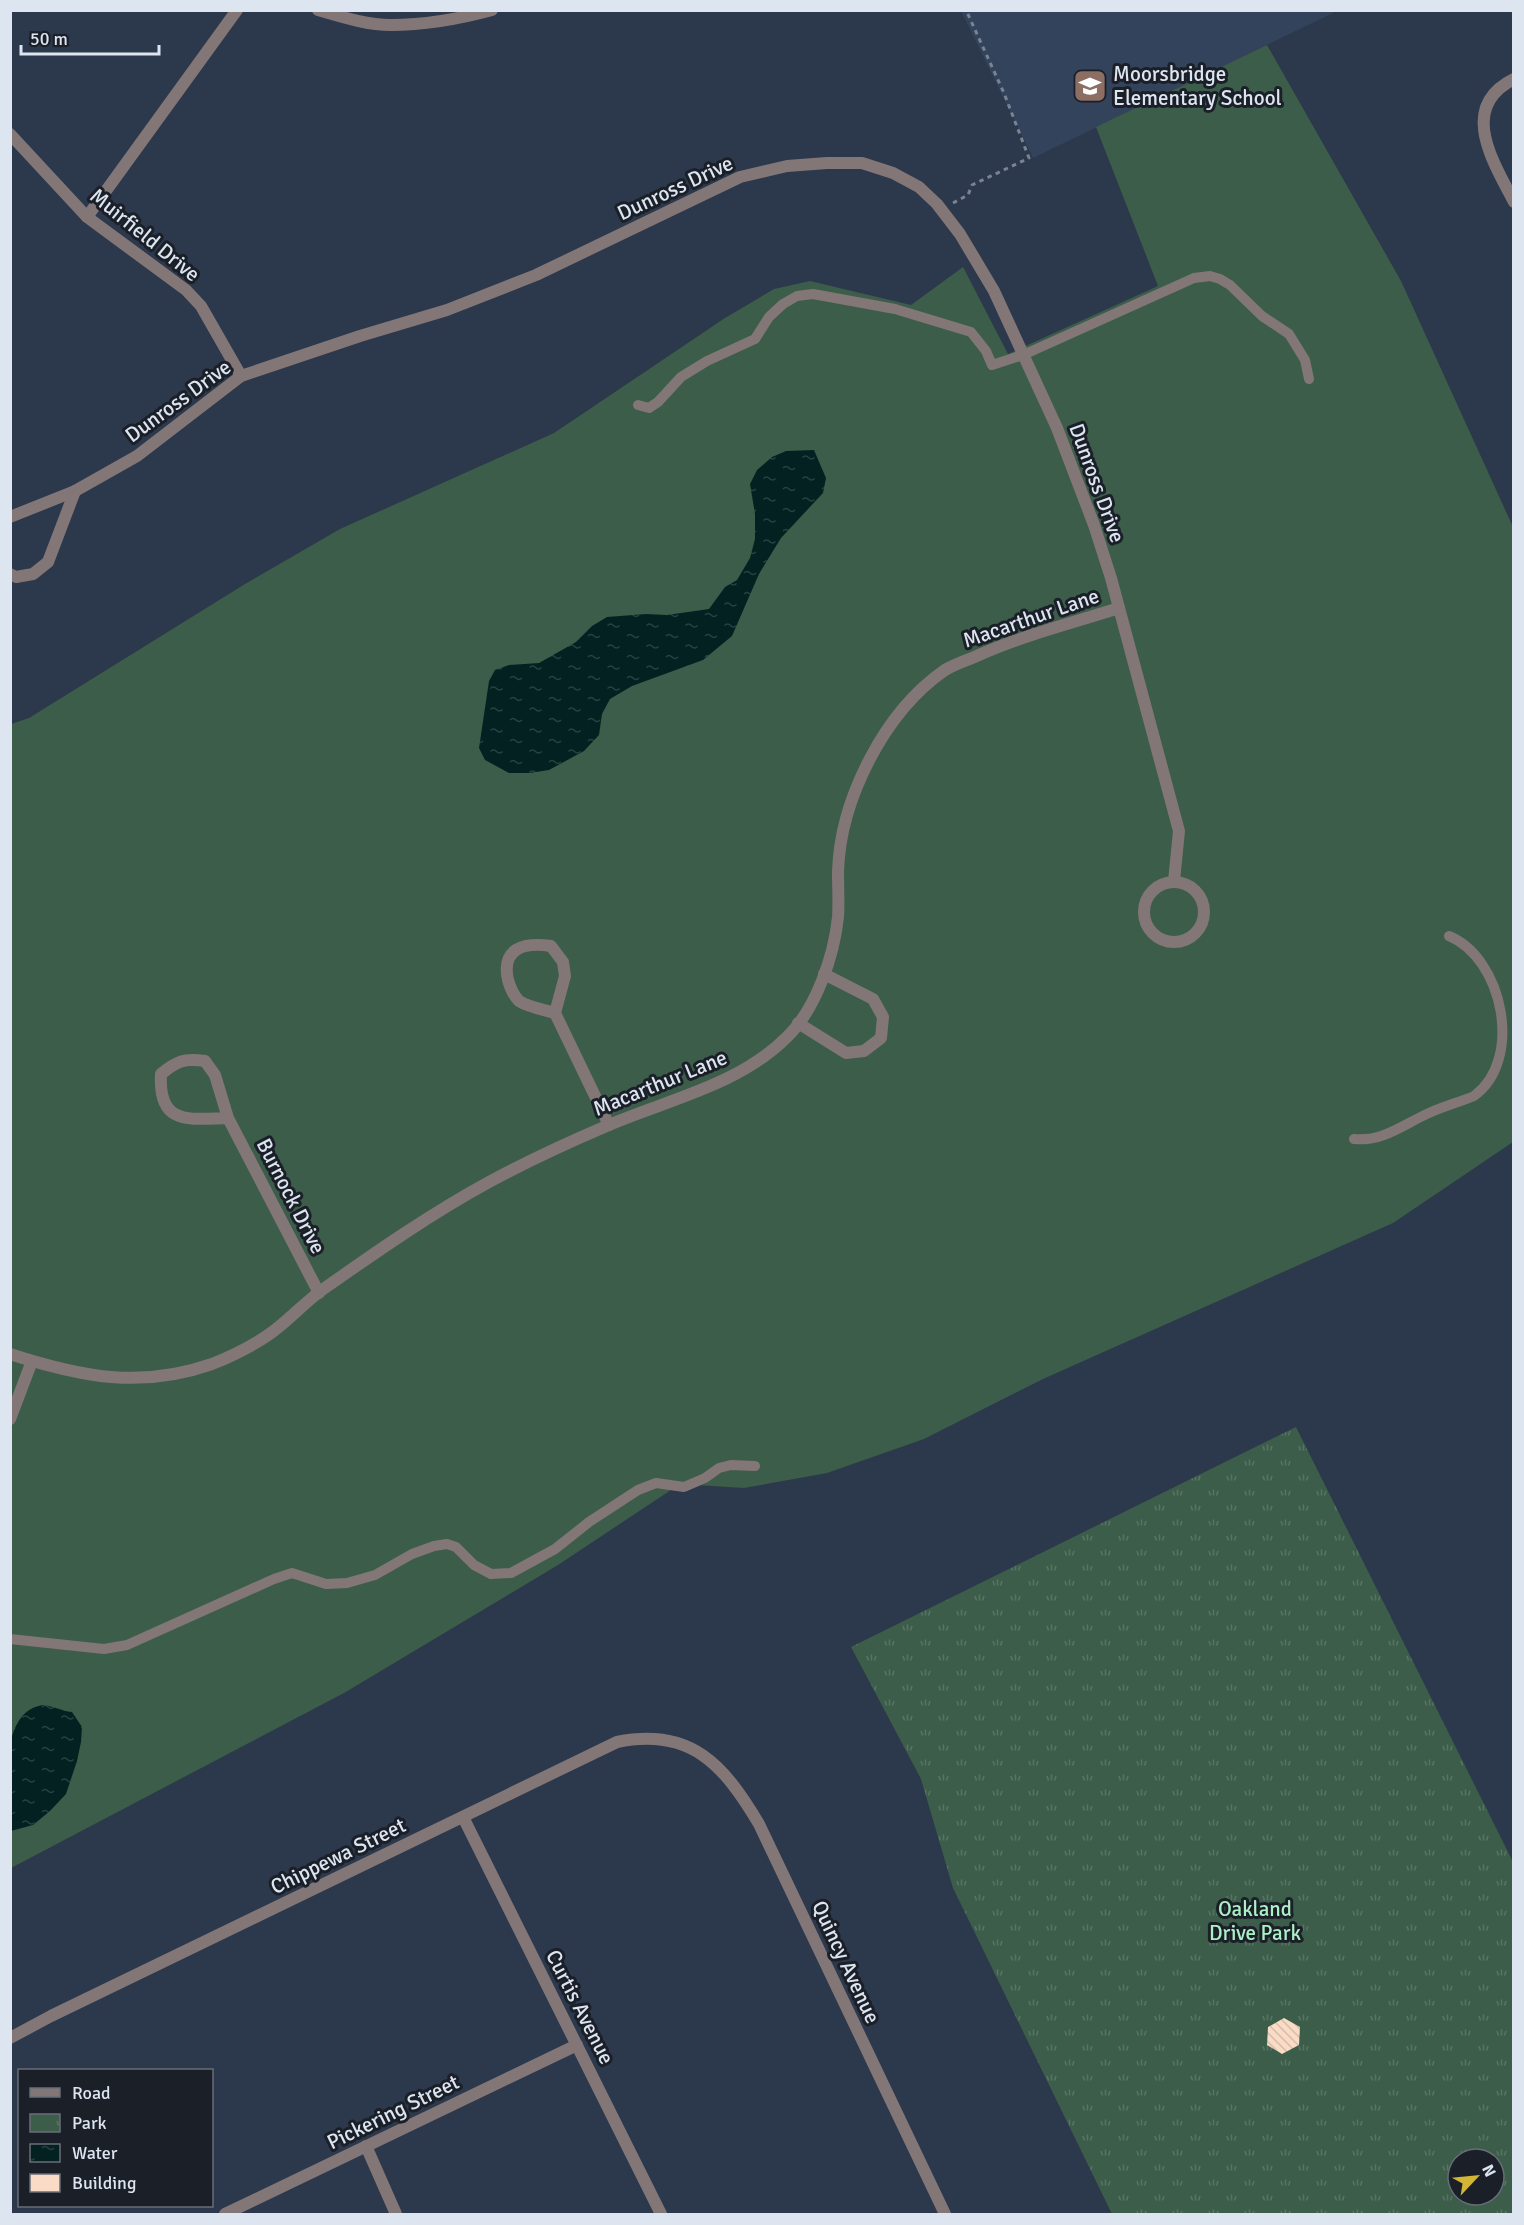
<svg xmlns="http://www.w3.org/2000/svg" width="1524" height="2225" font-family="Signika,sans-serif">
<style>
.built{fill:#33435b}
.grass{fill:#3c5d49}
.park{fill:url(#park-tufts);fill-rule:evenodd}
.water{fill:url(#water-ripples)}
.building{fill:url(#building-back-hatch)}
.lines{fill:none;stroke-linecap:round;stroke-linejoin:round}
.path{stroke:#798393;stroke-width:3;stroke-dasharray:4.5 4.5;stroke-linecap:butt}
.lane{stroke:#837677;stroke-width:10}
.street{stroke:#837677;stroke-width:12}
.labels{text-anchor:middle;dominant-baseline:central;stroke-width:6;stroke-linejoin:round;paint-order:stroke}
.poi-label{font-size:21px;fill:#dde5f1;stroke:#1a1f28;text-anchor:start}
.street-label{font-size:21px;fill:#dde5f1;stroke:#1a1f28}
.park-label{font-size:21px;fill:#aef0c6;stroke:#1a1f28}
</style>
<defs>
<pattern id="park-tufts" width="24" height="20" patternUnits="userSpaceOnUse" patternTransform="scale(1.5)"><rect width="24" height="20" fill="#3c5d49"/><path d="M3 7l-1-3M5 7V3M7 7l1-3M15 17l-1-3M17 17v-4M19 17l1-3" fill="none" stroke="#587464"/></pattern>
<pattern id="water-ripples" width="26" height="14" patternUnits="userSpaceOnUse" patternTransform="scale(1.5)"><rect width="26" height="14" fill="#042122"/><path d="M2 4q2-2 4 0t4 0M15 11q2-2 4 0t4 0" fill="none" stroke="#284143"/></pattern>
<pattern id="building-back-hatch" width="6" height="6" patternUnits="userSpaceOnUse" patternTransform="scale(1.5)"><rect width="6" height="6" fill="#fadbc5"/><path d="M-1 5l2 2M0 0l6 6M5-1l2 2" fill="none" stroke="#d5bdac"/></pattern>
</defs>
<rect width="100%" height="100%" fill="#2c384b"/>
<!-- built -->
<path class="built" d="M961,11H1337L1033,158Z"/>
<!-- grass -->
<path class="grass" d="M1267,45L1401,281L1513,527V1142L1393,1223L1043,1379L924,1439L827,1473L744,1488L680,1484L558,1565L344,1693L11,1868V724L29,718L245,584L340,529L554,433L725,318L774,289L810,281L911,305L963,267L1008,354L1158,286L1096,127Z"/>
<!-- park -->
<path class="park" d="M1296,1427L1513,1862V2214H1112L953,1888L921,1779L851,1647ZM1458,2159H1494V2195H1458Z"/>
<!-- water -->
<g class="water">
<path d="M814,450L826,478L823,493L781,538L759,574L732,636L703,660L632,686L610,699L602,714L599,735L584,751L549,770L530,773H509L485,760L479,748L489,681L495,670L509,665L539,663L576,642L592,626L607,617L646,614L667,615L709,609L725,587L737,580L750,558L755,539V514L750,484L757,470L772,457L786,451Z"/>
<path d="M43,1705C54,1706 61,1711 72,1712L82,1727L81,1742L77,1761L66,1794L50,1811L33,1825L11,1831L10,1743C15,1724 23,1708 43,1705Z"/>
</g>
<!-- building -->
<path class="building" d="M1284,2018L1300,2027L1299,2045L1282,2054L1267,2045L1268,2027Z"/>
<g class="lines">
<!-- path -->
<path class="path" d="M953,203L968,195L972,185L1029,158L1004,93L966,10"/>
<!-- lane -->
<g class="lane">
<path d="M638,405L649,408L658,402L681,377L707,361L755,339L769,317L783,304L797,296L813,294L895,309L971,332L986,351L992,365L1023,355L1194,278L1210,276L1220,279L1230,285L1262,316L1289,334L1305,360L1309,379"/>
<path d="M1354,1139C1383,1142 1404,1124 1429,1113C1444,1106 1460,1102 1474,1096C1524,1060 1503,958 1449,936"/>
<path d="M10,1639L104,1649L127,1645L274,1579L292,1573L326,1584L347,1583L375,1575L412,1554L434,1546L447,1544L456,1547L474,1565L491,1574L511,1573L555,1549L589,1522L638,1490L656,1483L684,1487L705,1478L719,1468L731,1465L755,1466"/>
</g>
<!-- street -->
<g class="street">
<path d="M318,10C342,17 367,25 391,25C425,25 459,19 492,10"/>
<path d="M1514,79C1457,107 1494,163 1514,202"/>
<path d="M10,134L87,217L186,290L201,306L241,376"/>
<path d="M87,217L237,10"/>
<path d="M10,517L75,491L137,456L241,376L360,336L447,310L536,275L740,177L787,166L827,163H862L893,173L919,187L937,204L960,234L994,291L1057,428L1094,525L1111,578L1179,831L1174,881"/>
<path d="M10,574L16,577L33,574L48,562L75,491"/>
<circle cx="1174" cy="912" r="30"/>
<path d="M555,1013C545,1010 528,1007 519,1001C514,996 510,987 508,980C501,948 524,942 551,946L563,962L565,976L555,1013L609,1125"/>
<path d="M798,1023L846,1053L864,1051L881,1038L883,1017L873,999L824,974"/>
<path d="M228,1118C189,1119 158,1126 161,1074C177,1061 184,1058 205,1061L215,1075L228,1118L319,1293"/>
<path d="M10,1354C81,1377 141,1389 212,1364C232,1356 254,1345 271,1333C289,1320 304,1303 322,1290C376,1252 432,1213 489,1182C528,1161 569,1142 609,1125C670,1099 739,1085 787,1037C816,1009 834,956 838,917C839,902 838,887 838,872C840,800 884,712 945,670C955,664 968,660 979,655C1024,635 1072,623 1119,608"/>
<path d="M10,1419L32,1361"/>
<path d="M463,1817L661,2214"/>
<path d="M10,2038L51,2016L617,1742C691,1727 724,1765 759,1824L945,2214"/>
<path d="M366,2146L396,2214"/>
<path d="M225,2214L577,2045"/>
</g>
</g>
<!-- icons -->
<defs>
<g id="school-square" transform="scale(1.725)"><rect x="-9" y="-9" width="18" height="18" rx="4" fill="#8d6e63" stroke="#1a1f28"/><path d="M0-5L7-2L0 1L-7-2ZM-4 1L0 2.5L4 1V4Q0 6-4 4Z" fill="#fff"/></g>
</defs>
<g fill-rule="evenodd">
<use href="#school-square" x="1090" y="86"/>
</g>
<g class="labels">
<!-- poi labels -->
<g class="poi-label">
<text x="1113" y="74">Moorsbridge<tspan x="1113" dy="24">Elementary School</tspan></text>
</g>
<!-- street labels -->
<g class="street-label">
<text transform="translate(675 188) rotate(-25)">Dunross Drive</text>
<text transform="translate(145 235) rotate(39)">Muirfield Drive</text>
<text transform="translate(178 401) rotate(-36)">Dunross Drive</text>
<text transform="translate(1097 483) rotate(70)">Dunross Drive</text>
<text transform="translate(1031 618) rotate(-19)">Macarthur Lane</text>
<text transform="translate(660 1083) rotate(-22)">Macarthur Lane</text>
<text transform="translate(291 1196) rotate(63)">Burnock Drive</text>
<text transform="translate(338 1856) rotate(-26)">Chippewa Street</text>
<text transform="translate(846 1962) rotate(65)">Quincy Avenue</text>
<text transform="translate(580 2007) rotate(63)">Curtis Avenue</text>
<text transform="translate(393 2112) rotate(-26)">Pickering Street</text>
</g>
<!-- park labels -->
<g class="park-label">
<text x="1255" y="1909">Oakland<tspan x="1255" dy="24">Drive Park</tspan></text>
</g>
</g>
<!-- border -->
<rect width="1524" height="2225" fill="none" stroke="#dde5f1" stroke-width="24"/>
<!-- legend -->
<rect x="18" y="2069" width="195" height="138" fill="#1a1f28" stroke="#686e78" stroke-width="1.5"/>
<rect x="30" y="2088" width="30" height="9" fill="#837677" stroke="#686e78" stroke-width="1.5"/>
<text x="72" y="2099" font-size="18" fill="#dde5f1">Road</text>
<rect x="30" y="2114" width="30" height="18" fill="url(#park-tufts)" stroke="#686e78" stroke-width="1.5"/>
<text x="72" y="2129" font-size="18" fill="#dde5f1">Park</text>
<rect x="30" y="2144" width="30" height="18" fill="url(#water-ripples)" stroke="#686e78" stroke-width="1.5"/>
<text x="72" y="2159" font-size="18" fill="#dde5f1">Water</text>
<rect x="30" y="2174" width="30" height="18" fill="#fadbc5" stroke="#686e78" stroke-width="1.5"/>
<text x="72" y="2189" font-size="18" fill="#dde5f1">Building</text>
<!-- north arrow -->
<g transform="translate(1476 2177) rotate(64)"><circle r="28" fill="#1a1f28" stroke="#686e78" stroke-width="1.5"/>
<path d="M0-4.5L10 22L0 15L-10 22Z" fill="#d3b635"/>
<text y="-9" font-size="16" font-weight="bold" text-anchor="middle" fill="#dde5f1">N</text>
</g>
<!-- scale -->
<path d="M21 45v9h138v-9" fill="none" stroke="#dde5f1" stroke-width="3"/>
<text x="30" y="45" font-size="18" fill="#dde5f1" stroke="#1a1f28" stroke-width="4.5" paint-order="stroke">50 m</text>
</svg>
